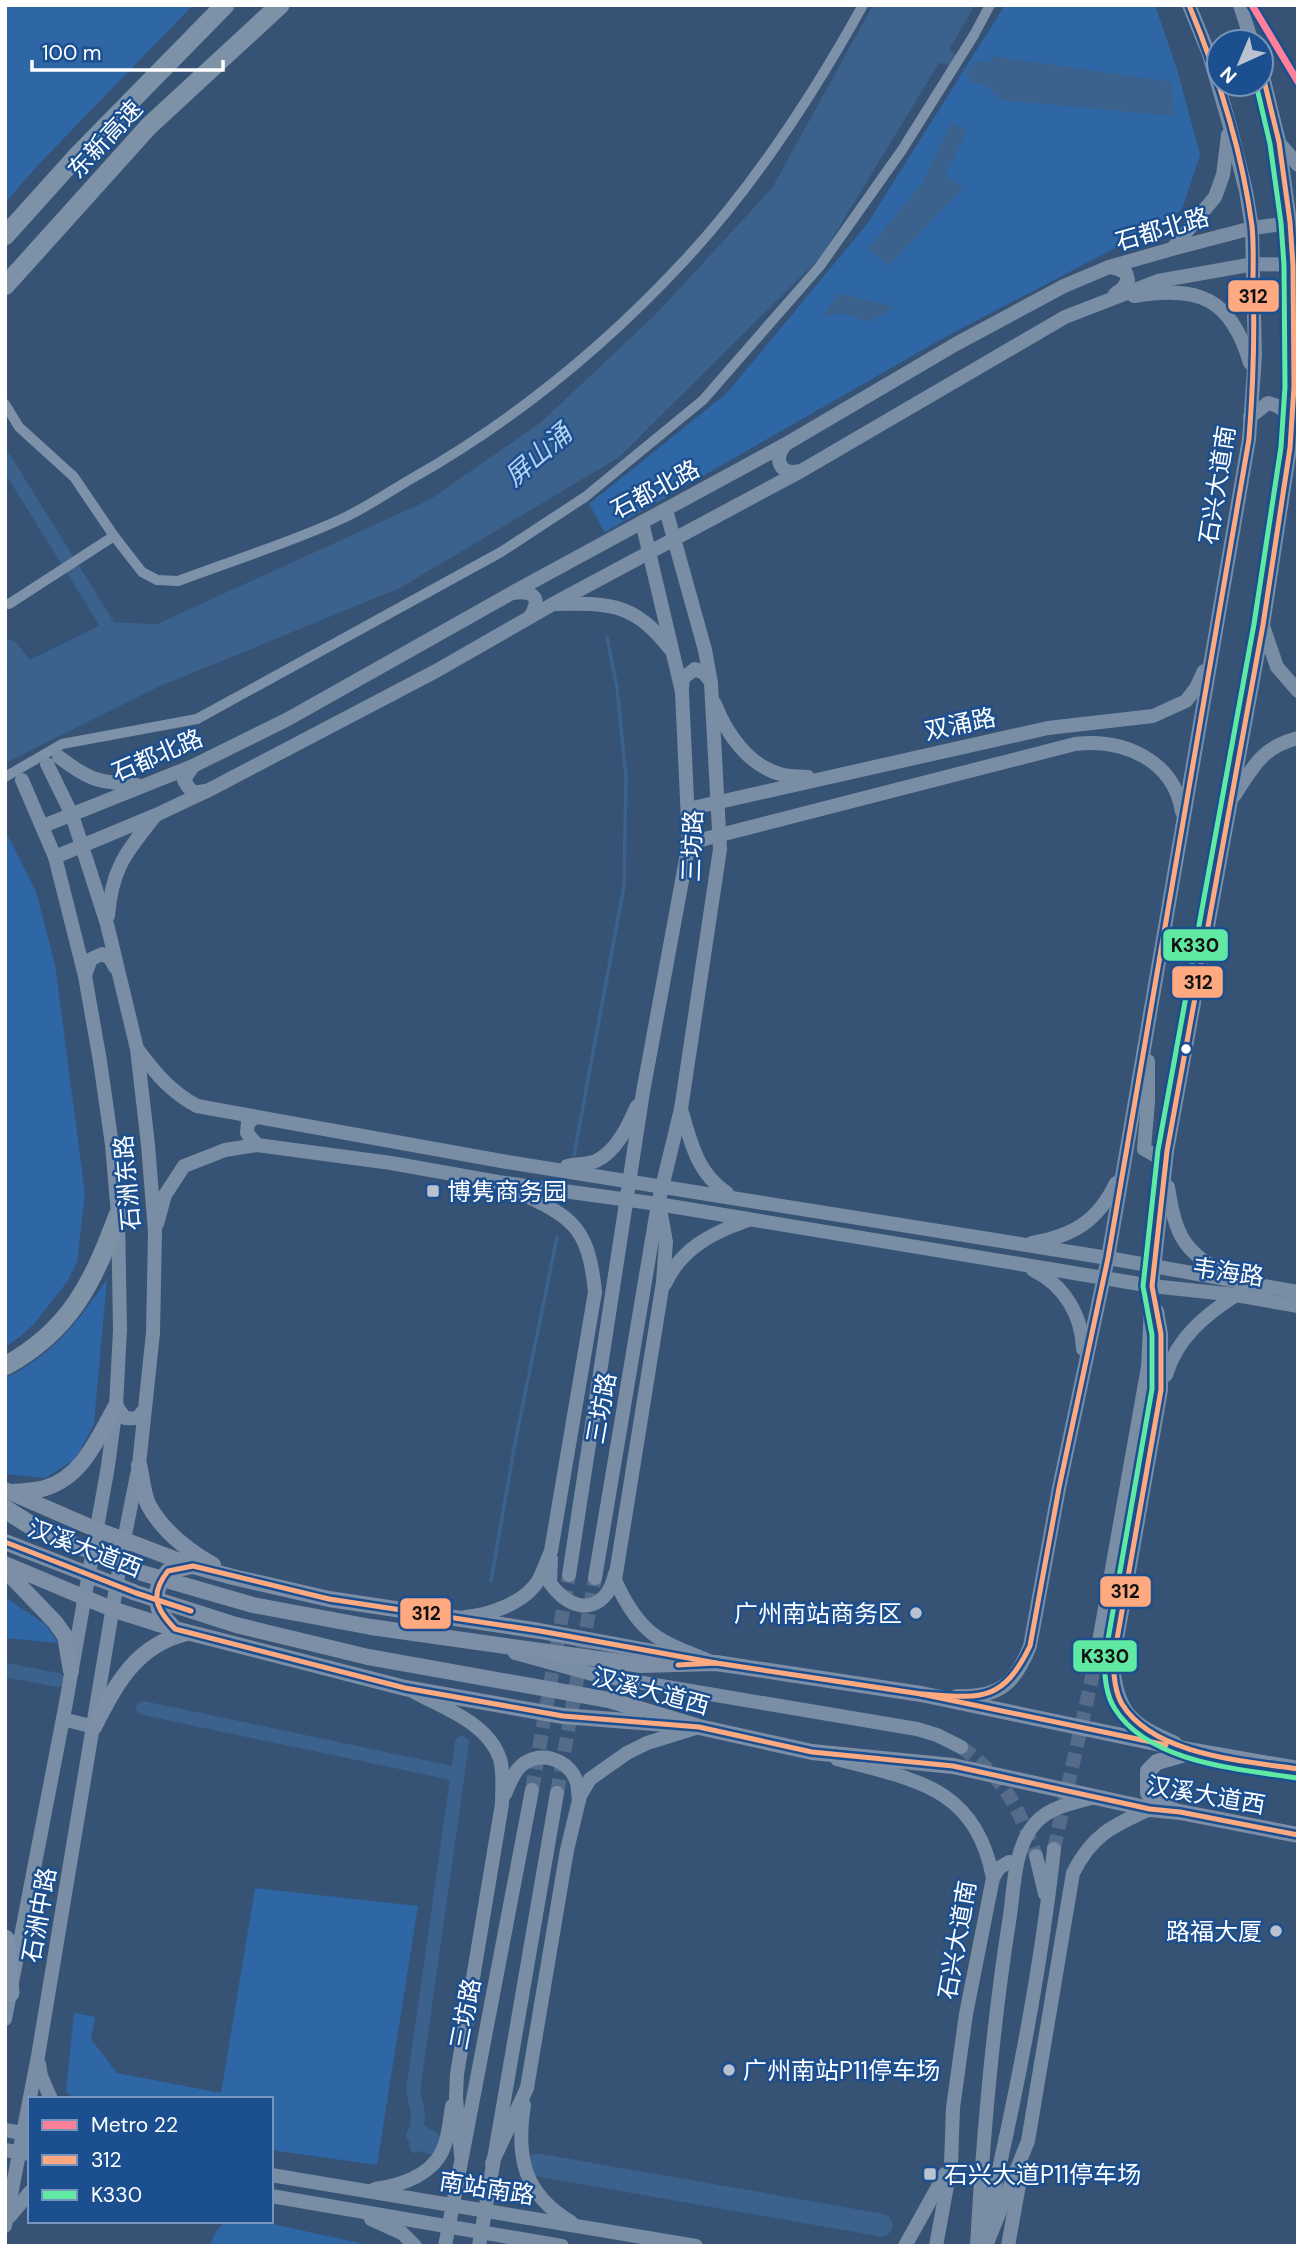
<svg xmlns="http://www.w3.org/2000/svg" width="1303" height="2251" font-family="'DM Sans','Noto Sans SC',sans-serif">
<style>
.green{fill:#2f66a5}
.water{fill:#3b618d}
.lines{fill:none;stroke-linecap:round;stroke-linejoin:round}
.stream{stroke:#3b618d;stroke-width:3.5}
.canal{stroke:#3b618d;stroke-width:14}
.river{stroke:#3b618d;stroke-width:23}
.secondary-tunnel{stroke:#546c89;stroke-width:14;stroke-dasharray:14 7;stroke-linecap:butt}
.street{stroke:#7d92a8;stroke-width:10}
.secondary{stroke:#798da4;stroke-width:14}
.primary{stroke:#7d8ea7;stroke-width:16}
.highway{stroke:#7e92a7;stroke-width:19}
.primary-bridge{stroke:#7d8ea7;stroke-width:16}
.bus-1-casing{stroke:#1b4f8f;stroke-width:10}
.bus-2-casing{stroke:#1b4f8f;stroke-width:10}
.bus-1{stroke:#ffa980;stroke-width:5}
.bus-2{stroke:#60e9a3;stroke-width:5}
.metro-1-casing{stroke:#1b4f8f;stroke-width:12}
.metro-1{stroke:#ff8098;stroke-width:7}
.bus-dot{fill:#fff;stroke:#1b4f8f;stroke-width:2.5}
.poi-dot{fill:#b9c2ce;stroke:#1b4f8f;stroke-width:2.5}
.labels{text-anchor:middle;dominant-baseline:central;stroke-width:5;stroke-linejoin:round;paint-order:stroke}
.street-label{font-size:24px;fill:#fff;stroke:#1b4f8f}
.poi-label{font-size:24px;fill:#fff;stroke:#1b4f8f;text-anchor:start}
.water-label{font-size:26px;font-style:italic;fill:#b5d3f5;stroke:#1b4f8f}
.line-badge{stroke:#1b4f8f;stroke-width:2.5}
.pale-badge-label{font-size:19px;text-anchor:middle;font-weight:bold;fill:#111}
</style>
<rect width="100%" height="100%" fill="#365274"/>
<!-- green -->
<g class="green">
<path d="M5,5H193L39,164L5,203Z"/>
<path d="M1005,5H1155L1177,69L1200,155L1182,209L1163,223L947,336L605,532L589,504L727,393L867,224Z"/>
<path d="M5,830L36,892L55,964L85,1194L77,1262L67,1282L34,1324L21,1336L5,1347Z"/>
<path d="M107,1279L94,1424L76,1459L45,1478L5,1474V1378C51,1357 80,1320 107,1279Z"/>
<path d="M5,1597L46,1625L58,1643L5,1638Z"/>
<path d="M255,1888L418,1906L377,2165L271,2150V2099H73L66,2091L74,2013L95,2017L91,2039L117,2073L221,2093Z"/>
<path d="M226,2221H259L373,2246H209L218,2229Z"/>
</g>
<!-- water -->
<g class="water">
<path d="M873,5H975L949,50L957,55L950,65L939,63L821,257L618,458L400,588L158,687L5,763V672L107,622L157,624L429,500L540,423L656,314L772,188Z"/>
<path d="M992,56L1172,82L1174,116L1000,100L981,79Z"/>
<path d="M951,123L967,130L945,176L964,187L889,265L867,250L922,183Z"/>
<path d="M839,293L895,307L870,322L840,313L821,318Z"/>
</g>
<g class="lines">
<!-- stream -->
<g class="stream">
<path d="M574,1155L624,886L626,777L617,688L607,637"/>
<path d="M491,1581L515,1443L557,1237"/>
</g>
<!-- canal -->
<g class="canal">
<path d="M5,460L115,637"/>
<path d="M5,1670L58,1680"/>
<path d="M143,1708L457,1774"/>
<path d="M416,2146L418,2112L413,2091L462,1743"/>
</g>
<!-- river -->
<g class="river">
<path d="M979,73L1015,77"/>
<path d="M8,651L39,690"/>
<path d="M418,2135L431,2143"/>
<path d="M538,2165L881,2225"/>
</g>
<!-- secondary-tunnel -->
<g class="secondary-tunnel">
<path d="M961,1747C1005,1779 1018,1806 1036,1856"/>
<path d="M532,1790L569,1575"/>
<path d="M557,1793L595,1578"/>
<path d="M1054,1849L1095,1664"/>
</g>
<!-- street -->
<g class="street">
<path d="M5,404L19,427L74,477L114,536L142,572L157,580L178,581C231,561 286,544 337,521C363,510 387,493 411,479C512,422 605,346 684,261C754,186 813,95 863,5"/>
<path d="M5,603L9,604L114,536"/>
<path d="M5,777L62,744L197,719L501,552L585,497L703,400L820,266L902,150L974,35L990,5"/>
</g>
<!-- secondary -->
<g class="secondary">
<path d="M1240,5L1252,42"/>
<path d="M1281,145L1298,165"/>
<path d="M1173,248L1215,197L1223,175L1228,135"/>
<path d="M1109,267L1118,269L1126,273L1128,280L1123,288L1115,294"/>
<path d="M1134,296C1199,285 1231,298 1250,363"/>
<path d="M1250,417L1268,403C1280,406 1285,410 1291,421"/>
<path d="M785,445C773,459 780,476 800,471"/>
<path d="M513,593C534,590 542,598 530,617"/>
<path d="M557,604C613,603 635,604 671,650"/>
<path d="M1263,626L1277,667L1298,691"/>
<path d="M682,688L683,678L695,669L704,673L711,682"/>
<path d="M715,704C726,733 748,765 780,774C788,777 799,776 808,777"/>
<path d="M59,757C90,781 99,782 137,785"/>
<path d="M193,766L184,780C189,790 193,794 204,791"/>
<path d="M1234,796C1253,767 1262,747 1298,738"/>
<path d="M688,809L1048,728L1153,716L1186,701L1196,688L1204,671"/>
<path d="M43,826L193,766L288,719L510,594L786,444L956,344L1064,286L1109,267L1172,249L1252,228L1297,222"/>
<path d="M689,843L1075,744C1123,738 1174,760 1182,812"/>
<path d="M55,857L156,815L207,791L436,671L553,604L801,471L1065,317L1158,281L1254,264L1298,265"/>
<path d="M108,916C112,868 126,852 155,816"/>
<path d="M85,975L91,959L102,954L110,958L115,967"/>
<path d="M138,1050C156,1074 171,1092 197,1106L507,1162L1108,1258L1298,1292"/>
<path d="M1148,1061V1102L1144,1149L1156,1156L1167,1151"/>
<path d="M681,1109C691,1143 697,1173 727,1193"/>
<path d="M255,1118L248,1122L247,1133L257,1145"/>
<path d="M567,1166C576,1164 588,1164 596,1161C617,1151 628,1126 637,1106"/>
<path d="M1168,1187C1176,1237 1183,1251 1227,1275"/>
<path d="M660,1209L666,1242L663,1282L615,1580C640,1636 660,1642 715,1663"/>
<path d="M157,1224L165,1195L184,1166L225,1150L257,1145L391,1163L498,1182L658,1204L1152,1286L1236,1295L1298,1306"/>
<path d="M1032,1243C1073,1236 1098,1221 1116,1183"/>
<path d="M1033,1270C1064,1285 1082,1315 1083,1349"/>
<path d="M665,1284C680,1250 711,1233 746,1221"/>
<path d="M1157,1311L1161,1334V1390L1113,1662C1116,1712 1131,1724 1175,1743"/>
<path d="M1166,1375C1177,1338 1204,1316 1236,1295"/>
<path d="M116,1406L125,1418C135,1419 138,1419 144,1410"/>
<path d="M551,1559L550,1583C572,1614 605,1615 615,1574"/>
<path d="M569,1575L643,1092L689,843L682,692L642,522"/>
<path d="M595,1578L658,1204L681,1109L720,849L711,683L705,650L666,510"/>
<path d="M465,1617C490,1615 524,1603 538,1581C543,1572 547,1560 551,1551L595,1292C588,1219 567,1216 506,1186"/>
<path d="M515,1653L596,1675L917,1729L937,1735L961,1747"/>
<path d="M1095,1664L1148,1367L1152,1286L1167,1151L1263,625L1290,448L1294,387L1293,265L1290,222L1279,142L1261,68"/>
<path d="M414,1692C444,1708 488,1723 500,1759C504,1773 502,1789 502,1804L457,2074L456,2097L461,2156"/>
<path d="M957,1696C999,1698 1015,1684 1030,1646L1059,1488L1108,1258L1249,439L1255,356L1252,228L1246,191L1229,123L1209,54L1189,5"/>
<path d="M63,1719L94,1727"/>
<path d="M837,1759C915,1780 975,1786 993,1878L966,2014L953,2108L951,2164L936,2246"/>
<path d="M505,1794C509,1786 512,1776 518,1769C536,1748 570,1758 577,1783C578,1788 578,1795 579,1800"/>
<path d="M1036,1856L1045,1894"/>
<path d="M993,1878L999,1868L1009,1862L1017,1863"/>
<path d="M5,2019L65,1708L108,1466L116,1406L120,1330L118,1215L112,1145L100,1061L85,976L55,857L22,780"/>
<path d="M39,2064L41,2076L51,2099"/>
<path d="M524,2105C516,2156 523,2194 571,2222"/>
<path d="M5,2130L28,2134"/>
<path d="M5,2150L30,2154"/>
<path d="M492,2163L527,2088L567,1850L580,1796L590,1779L627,1753L647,1743L699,1727"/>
<path d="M271,2175L696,2246"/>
<path d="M375,2189C402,2185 436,2174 445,2144C449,2132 450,2119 452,2106"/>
<path d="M271,2196L562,2246"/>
<path d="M10,2216L30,2192"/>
<path d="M371,2219L402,2233L415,2246"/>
<path d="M5,2226L38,2056L124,1540L139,1465L153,1333L155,1232L148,1145L137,1049L107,924L72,815L47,764"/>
<path d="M985,2231C1014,2105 1040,1978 1054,1849"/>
<path d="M445,2246L532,1790"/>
<path d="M479,2246L557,1793"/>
<path d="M905,2246L945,2174"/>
<path d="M977,2246C983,2137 992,2030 1009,1922C1014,1892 1013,1856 1030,1830C1045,1807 1070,1804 1095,1797"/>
<path d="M986,2246L1028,2141L1073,1873C1092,1835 1112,1826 1150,1809"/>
<path d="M1008,2246L1019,2185"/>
</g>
<!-- primary -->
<g class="primary">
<path d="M139,1465C142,1477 143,1493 148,1504C162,1531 187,1550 213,1565"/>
<path d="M5,1490L95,1529L193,1566L233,1577L329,1599L540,1631L686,1658"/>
<path d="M12,1492C23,1491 35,1491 45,1488C83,1477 98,1437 116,1406"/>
<path d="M5,1564L112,1609L175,1629L405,1688L563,1716L666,1724"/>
<path d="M5,1570L55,1622L65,1636L71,1671"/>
<path d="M371,1627L641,1665L716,1663L921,1694L1194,1751L1298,1769"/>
<path d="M174,1628L160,1613L156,1596L160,1581L168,1571L193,1566"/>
<path d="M368,1657L609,1700L699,1727L812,1752L953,1766L1150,1809L1180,1812L1298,1835"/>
<path d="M94,1727C116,1684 136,1645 187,1633"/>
<path d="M1172,1809L1157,1801L1148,1793V1771L1157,1762L1192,1752"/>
</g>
<!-- highway -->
<g class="highway">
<path d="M5,236L77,156L225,5"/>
<path d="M5,286L149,126L280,5"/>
<path d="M5,1366C71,1330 93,1282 118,1215"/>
<path d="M5,1509L35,1528"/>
<path d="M5,1939L10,1993"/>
</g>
<!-- primary-bridge -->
<g class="primary-bridge">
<path d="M35,1528L142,1573L253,1605L371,1627"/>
<path d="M5,1542L136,1593L236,1625L368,1657"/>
</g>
<!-- bus-1 casing -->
<g class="bus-1-casing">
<g id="bus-1">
<path d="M1261,68L1279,142L1290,222L1293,265L1294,387L1290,448L1263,625L1167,1151L1152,1286L1161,1334V1390L1113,1662C1114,1676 1115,1692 1122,1704C1153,1755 1244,1761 1298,1769"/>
<path d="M5,1542L136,1593L191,1611"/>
<path d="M716,1663L540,1631L329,1599L193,1566L168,1571C149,1595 156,1609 175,1629L405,1688L563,1716L699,1727L812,1752L953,1766L1150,1809L1180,1812L1298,1835"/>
<path d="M678,1665L716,1663L921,1694L1166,1745"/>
<path d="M921,1694C979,1698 1002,1704 1030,1646L1059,1488L1108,1258L1249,439C1253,387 1255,336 1253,284C1253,265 1254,245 1252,226C1242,151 1218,75 1189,5"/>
</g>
</g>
<!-- bus-2 casing -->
<g class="bus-2-casing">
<path id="bus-2" d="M1256,84L1270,144L1281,223L1284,265L1285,387L1281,447L1254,624L1158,1150L1143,1286L1152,1335V1389L1104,1662C1105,1678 1106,1695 1115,1709C1149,1763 1239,1769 1297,1778"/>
</g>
<!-- bus-1 -->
<use href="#bus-1" class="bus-1"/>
<!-- bus-2 -->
<use href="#bus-2" class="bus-2"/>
<!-- metro-1 casing -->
<g class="metro-1-casing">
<path id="metro-1" d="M1252,5L1298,82"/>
</g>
<!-- metro-1 -->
<use href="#metro-1" class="metro-1"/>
</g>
<!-- markers -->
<circle class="bus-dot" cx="1186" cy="1049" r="6"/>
<g class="poi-dot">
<rect x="426" y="1184" width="14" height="14" rx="3.5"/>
<circle cx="916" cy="1613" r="7"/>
<circle cx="1276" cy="1931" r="7"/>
<circle cx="729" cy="2070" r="7"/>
<rect x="923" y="2167" width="14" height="14" rx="3.5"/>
</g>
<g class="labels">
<!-- street labels -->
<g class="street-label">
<text transform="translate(105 139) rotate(-47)">东新高速</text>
<text transform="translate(1162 229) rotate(-16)">石都北路</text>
<text transform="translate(1217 485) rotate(-81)">石兴大道南</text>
<text transform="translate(655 489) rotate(-28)">石都北路</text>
<text transform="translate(960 724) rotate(-12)">双涌路</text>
<text transform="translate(157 755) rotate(-23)">石都北路</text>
<text transform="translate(692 846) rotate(-88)">三坊路</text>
<text transform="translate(127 1183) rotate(-95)">石洲东路</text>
<text transform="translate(1228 1272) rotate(8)">韦海路</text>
<text transform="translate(601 1408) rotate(-80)">三坊路</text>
<text transform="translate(85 1548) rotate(21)">汉溪大道西</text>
<text transform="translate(651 1691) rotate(15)">汉溪大道西</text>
<text transform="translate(1206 1795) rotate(10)">汉溪大道西</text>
<text transform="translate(39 1915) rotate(-80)">石洲中路</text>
<text transform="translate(957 1940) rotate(-80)">石兴大道南</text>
<text transform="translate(465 2014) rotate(-79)">三坊路</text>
<text transform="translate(487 2188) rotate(9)">南站南路</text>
</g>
<!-- poi labels -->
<g class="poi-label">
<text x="447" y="1191">博隽商务园</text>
<text x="902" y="1613" text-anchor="end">广州南站商务区</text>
<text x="1262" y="1931" text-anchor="end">路福大厦</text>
<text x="743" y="2070">广州南站P11停车场</text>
<text x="944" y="2174">石兴大道P11停车场</text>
</g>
<!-- water labels -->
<g class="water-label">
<text transform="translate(538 455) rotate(-41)">屏山涌</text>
</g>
</g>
<g class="line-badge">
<rect x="1227" y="279" width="53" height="34" rx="7" fill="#ffa980"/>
<rect x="1162" y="928" width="67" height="34" rx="7" fill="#60e9a3"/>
<rect x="1171" y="965" width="53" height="34" rx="7" fill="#ffa980"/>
<rect x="1099" y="1575" width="53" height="33" rx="7" fill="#ffa980"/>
<rect x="399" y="1597" width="53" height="33" rx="7" fill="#ffa980"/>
<rect x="1072" y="1639" width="66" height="34" rx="7" fill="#60e9a3"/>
</g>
<g class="pale-badge-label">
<text x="1253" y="303">312</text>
<text x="1195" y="952">K330</text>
<text x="1198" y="989">312</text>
<text x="1125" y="1598">312</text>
<text x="426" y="1620">312</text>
<text x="1105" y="1663">K330</text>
</g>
<!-- border -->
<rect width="1303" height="2251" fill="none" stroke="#ffffff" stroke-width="14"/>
<!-- legend -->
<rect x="28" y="2097" width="245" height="126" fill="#1b4f8f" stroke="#7695bc" stroke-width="2"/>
<rect x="42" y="2120" width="35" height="10" fill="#ff8098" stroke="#7695bc" stroke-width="2"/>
<text x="91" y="2132" font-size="21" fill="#ffffff">Metro 22</text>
<rect x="42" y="2155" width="35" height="10" fill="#ffa980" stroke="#7695bc" stroke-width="2"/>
<text x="91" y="2167" font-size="21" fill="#ffffff">312</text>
<rect x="42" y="2190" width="35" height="10" fill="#60e9a3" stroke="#7695bc" stroke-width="2"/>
<text x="91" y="2202" font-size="21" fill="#ffffff">K330</text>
<!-- north arrow -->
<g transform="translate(1240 63) rotate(224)"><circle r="33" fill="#1b4f8f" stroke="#7695bc" stroke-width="2"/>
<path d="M0-5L12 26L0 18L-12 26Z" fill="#b9c2ce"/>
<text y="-10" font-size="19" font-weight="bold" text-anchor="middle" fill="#ffffff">N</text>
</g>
<!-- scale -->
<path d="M32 60v10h191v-10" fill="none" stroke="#ffffff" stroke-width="3.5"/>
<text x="42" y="60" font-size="21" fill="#ffffff" stroke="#1b4f8f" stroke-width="5" paint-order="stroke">100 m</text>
</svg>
